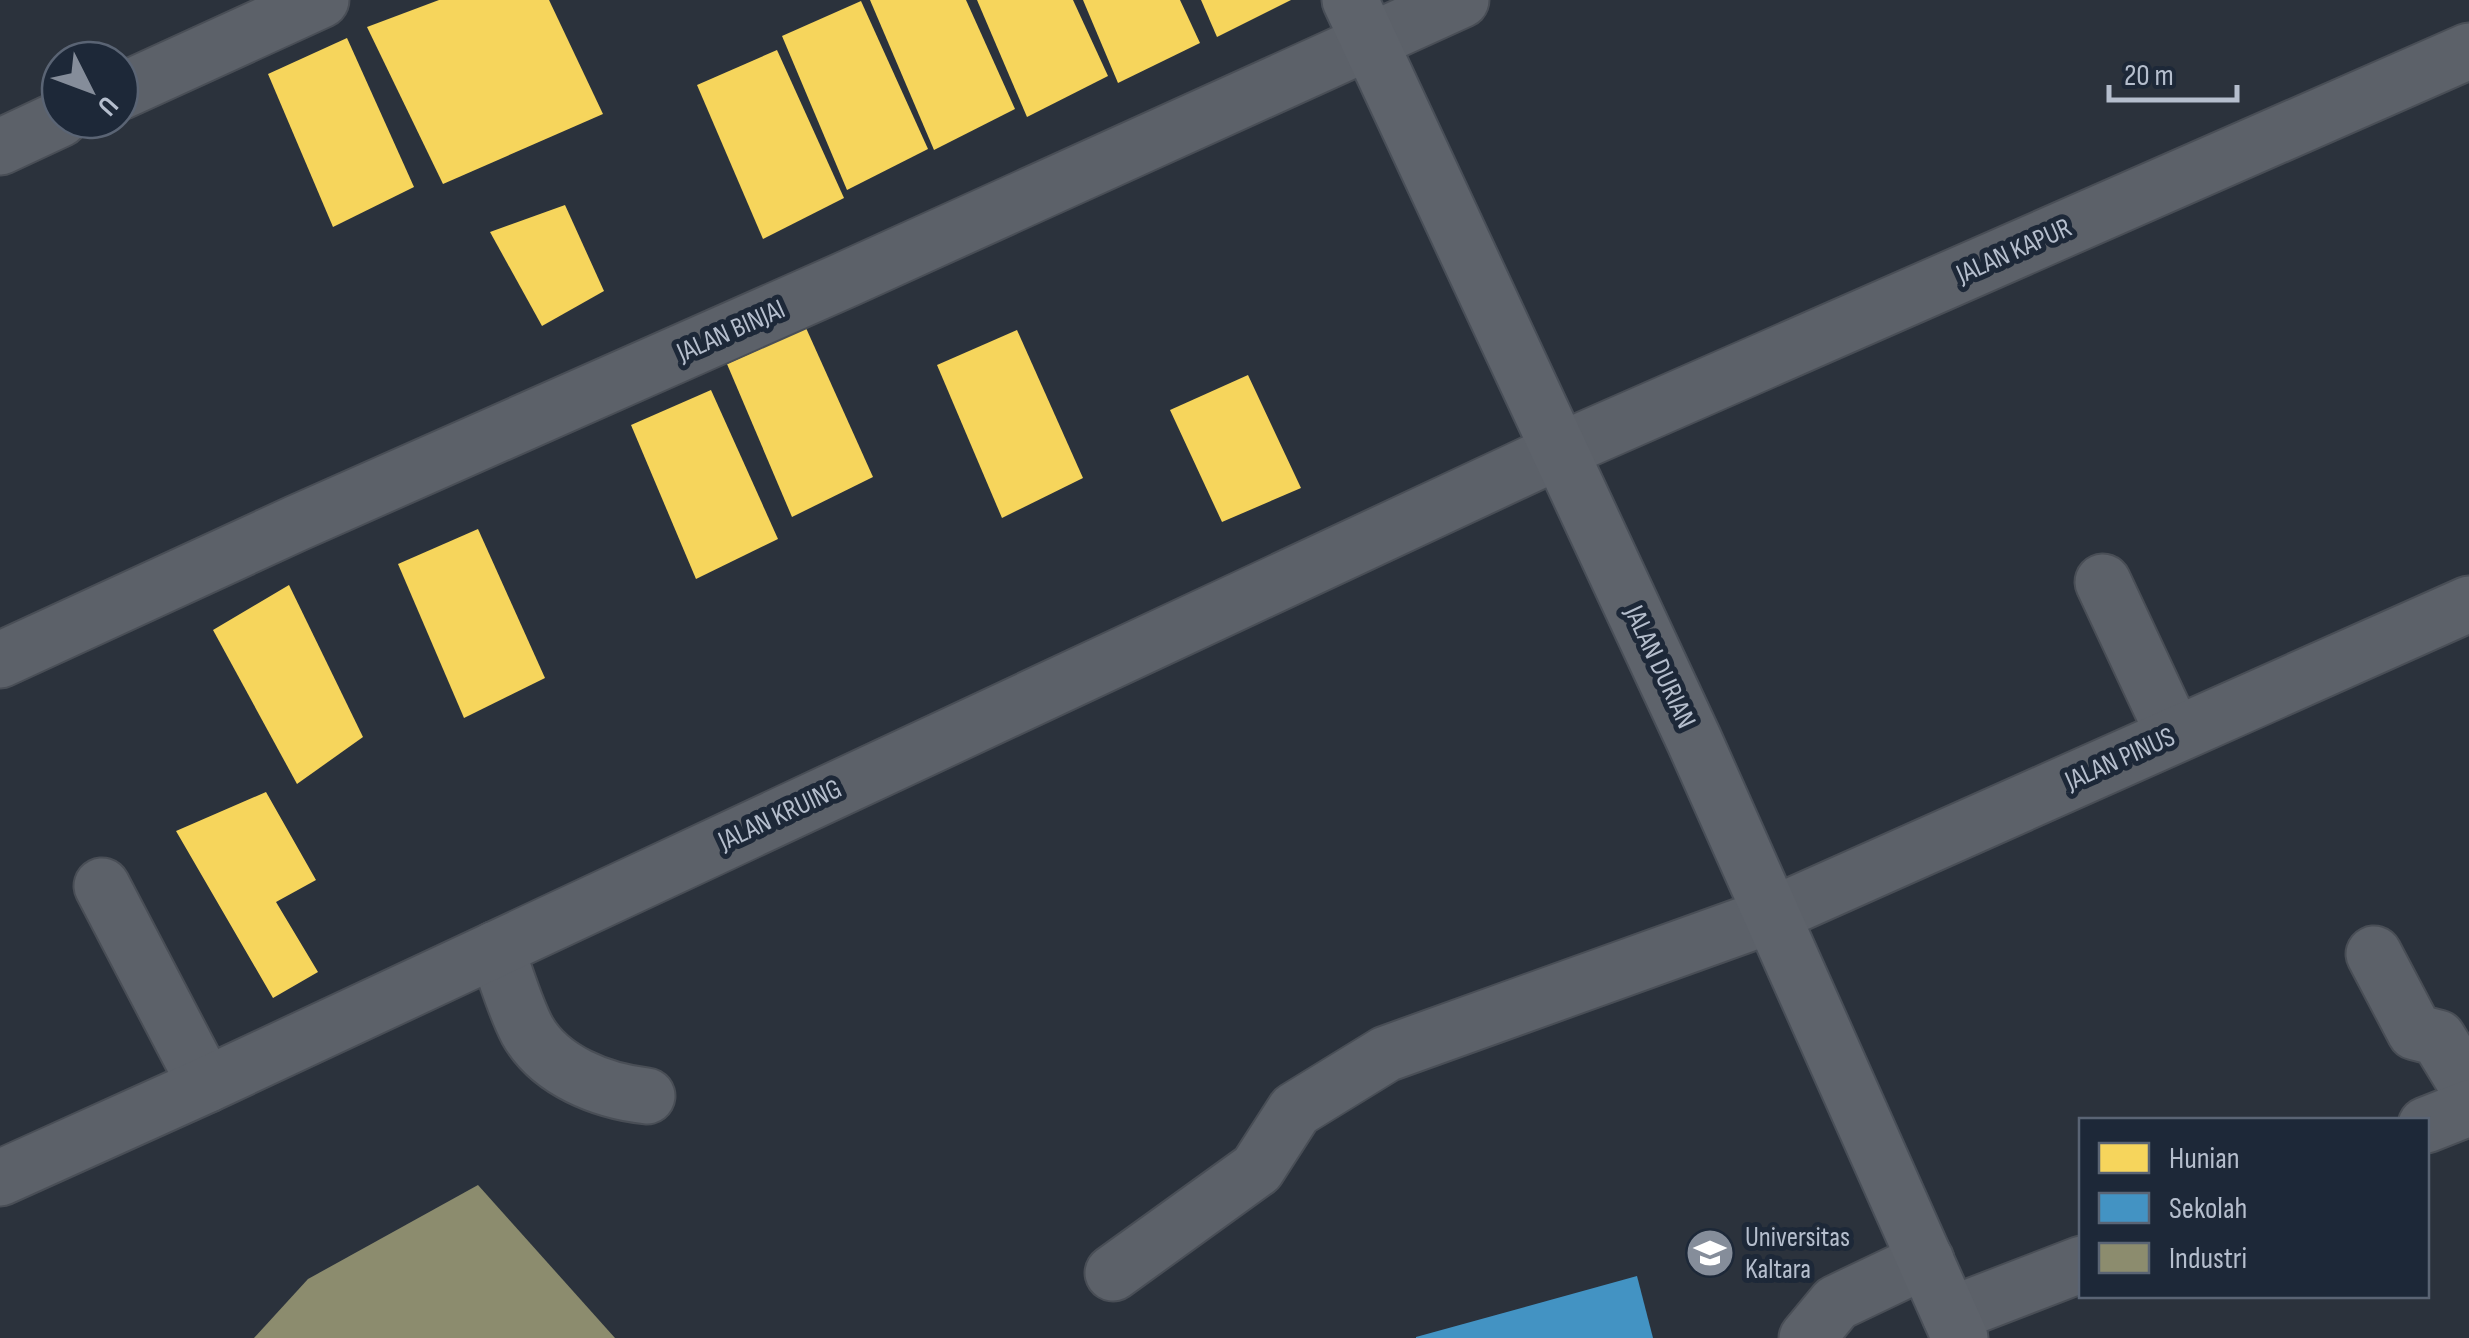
<svg xmlns="http://www.w3.org/2000/svg" width="2469" height="1338" font-family="'Sofia Sans Condensed',sans-serif">
<style>
.homes{fill:#f6d55c}
.schools{fill:#4393c3}
.industry{fill:#8c8c6e}
.lines{fill:none;stroke-linecap:round;stroke-linejoin:round}
.minor-casing{stroke:#494e56;stroke-width:59}
.major-casing{stroke:#494f58;stroke-width:59}
.minor{stroke:#5c6169;stroke-width:55}
.major{stroke:#5e636b;stroke-width:55}
.labels{text-anchor:middle;dominant-baseline:central;stroke-width:10;stroke-linejoin:round;paint-order:stroke}
.street-label{font-size:28px;fill:#b5becd;stroke:#1d2838}
.poi-label{font-size:28px;fill:#b5becd;stroke:#1d2838;text-anchor:start}
</style>
<rect width="100%" height="100%" fill="#2b323c"/>
<!-- homes -->
<g class="homes">
<path d="M439,0H549L603,114L443,184L367,27Z"/>
<path d="M870,0H966L1015,109L934,150Z"/>
<path d="M977,0H1073L1108,76L1027,117Z"/>
<path d="M1083,0H1180L1200,43L1118,83Z"/>
<path d="M1201,0H1291L1217,37Z"/>
<path d="M861,1L928,149L847,190L782,36Z"/>
<path d="M347,38L414,187L333,227L268,74Z"/>
<path d="M777,50L844,198L763,239L697,85Z"/>
<path d="M565,205L604,291L542,326L490,232Z"/>
<path d="M806,328L873,477L792,517L727,364Z"/>
<path d="M1017,330L1083,478L1002,518L937,365Z"/>
<path d="M1248,375L1301,488L1222,522L1170,410Z"/>
<path d="M711,390L778,539L696,579L631,425Z"/>
<path d="M478,529L545,678L464,718L398,564Z"/>
<path d="M289,585L363,737L297,784L213,630Z"/>
<path d="M266,792L316,880L276,902L318,972L273,998L176,831Z"/>
</g>
<!-- schools -->
<path class="schools" d="M1637,1276L1653,1338H1416V1337Z"/>
<!-- industry -->
<path class="industry" d="M478,1185L615,1338H254L308,1279Z"/>
<g class="lines">
<!-- minor casing -->
<g class="minor-casing">
<g id="minor">
<path d="M120,92L321,0"/>
<path d="M0,147L60,119"/>
<path d="M2103,582L2174,734"/>
<path d="M0,660L297,523L847,279L1461,0"/>
<path d="M102,886L206,1085"/>
<path d="M496,949C506,975 514,1005 527,1030C550,1071 602,1091 647,1096"/>
<path d="M2374,954L2415,1032L2438,1038L2469,1089"/>
<path d="M2426,1125L2469,1108"/>
<path d="M0,1178L206,1085L1559,451L2469,51"/>
<path d="M1113,1273L1257,1169L1295,1110L1386,1054L1772,915L2469,604"/>
<path d="M1950,1315L2082,1264"/>
<path d="M1807,1338L1836,1303L1926,1260"/>
</g>
</g>
<!-- major casing -->
<g class="major-casing">
<path id="major" d="M1350,0L1694,740L1960,1338"/>
</g>
<!-- minor -->
<use href="#minor" class="minor"/>
<!-- major -->
<use href="#major" class="major"/>
</g>
<!-- icons -->
<defs>
<g id="university-disc" transform="scale(2.5)"><circle r="9.5" fill="#858d9a" stroke="#1d2838"/><path d="M0-5L7-2L0 1L-7-2ZM-4 1L0 2.5L4 1V4Q0 6-4 4Z" fill="#fff"/></g>
</defs>
<g fill-rule="evenodd">
<use href="#university-disc" x="1710" y="1253"/>
</g>
<g class="labels">
<!-- street labels -->
<g class="street-label">
<text transform="translate(2014 251) rotate(-24)">JALAN KAPUR</text>
<text transform="translate(731 331) rotate(-24)">JALAN BINJAI</text>
<text transform="translate(1660 667) rotate(65)">JALAN DURIAN</text>
<text transform="translate(2120 759) rotate(-24)">JALAN PINUS</text>
<text transform="translate(780 815) rotate(-25)">JALAN KRUING</text>
</g>
<!-- poi labels -->
<g class="poi-label">
<text x="1745" y="1237">Universitas<tspan x="1745" dy="32">Kaltara</tspan></text>
</g>
</g>
<!-- legend -->
<rect x="2079" y="1118" width="350" height="180" fill="#1d2838" stroke="#5a6474" stroke-width="2.5"/>
<rect x="2099" y="1143" width="50" height="30" fill="#f6d55c" stroke="#5a6474" stroke-width="2.5"/>
<text x="2169" y="1168" font-size="30" fill="#b5becd">Hunian</text>
<rect x="2099" y="1193" width="50" height="30" fill="#4393c3" stroke="#5a6474" stroke-width="2.5"/>
<text x="2169" y="1218" font-size="30" fill="#b5becd">Sekolah</text>
<rect x="2099" y="1243" width="50" height="30" fill="#8c8c6e" stroke="#5a6474" stroke-width="2.5"/>
<text x="2169" y="1268" font-size="30" fill="#b5becd">Industri</text>
<!-- north arrow -->
<g transform="translate(90 90) rotate(132)"><circle r="48" fill="#1d2838" stroke="#5a6474" stroke-width="2.5"/>
<path d="M0-8L18 38L0 25L-18 38Z" fill="#858d9a"/>
<text y="-15" font-size="28" font-weight="bold" text-anchor="middle" fill="#b5becd">U</text>
</g>
<!-- scale -->
<path d="M2109 85v15h128v-15" fill="none" stroke="#b5becd" stroke-width="5"/>
<text x="2124" y="85" font-size="30" fill="#b5becd" stroke="#1d2838" stroke-width="8" paint-order="stroke">20 m</text>
</svg>
